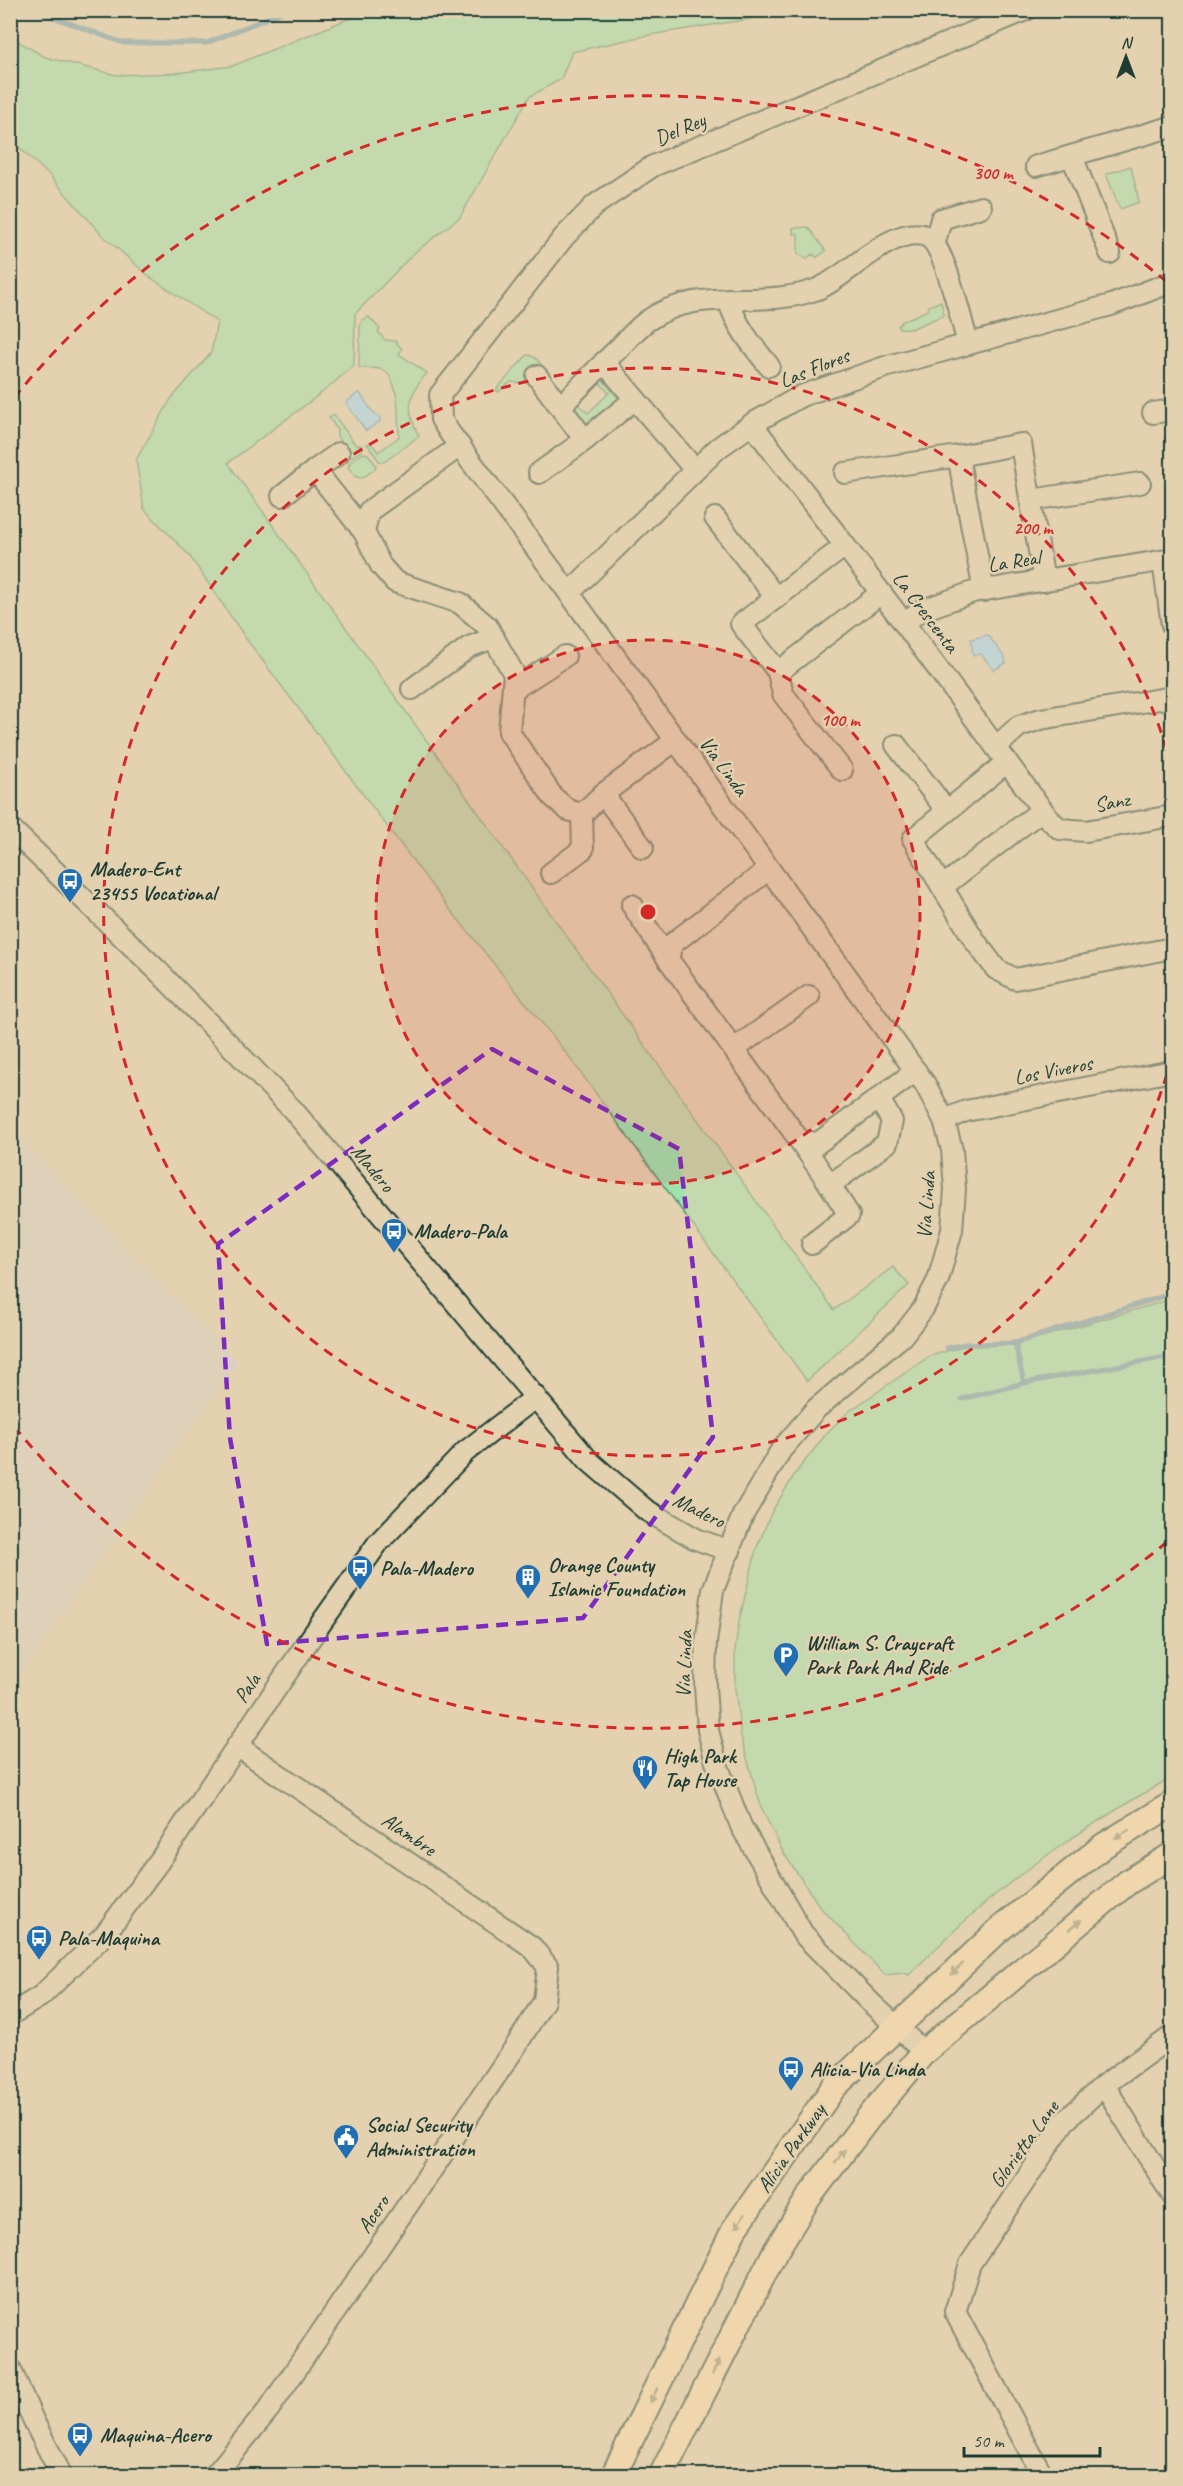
<svg xmlns="http://www.w3.org/2000/svg" width="1183" height="2486" font-family="Caveat,sans-serif">
<style>
.built{fill:#dacec6}
.green{fill:#9ee2ae;stroke:#5e9071;stroke-width:1.5}
.water{fill:#9ed8ff;stroke:#6b9aae;stroke-width:1.5}
.lines{fill:none;stroke-linecap:round;stroke-linejoin:round}
.stream{stroke:#6b9aae;stroke-width:5}
.minor-casing{stroke:#1f3d34;stroke-width:24}
.major-casing{stroke:#1f3d34;stroke-width:28}
.minor{stroke:#e3d1af;stroke-width:20}
.major{stroke:#fcdcac;stroke-width:24}
.oneway{fill:#8e8c70}
.marked{fill:none;stroke:#7b2cbf;stroke-width:4.5;stroke-dasharray:12 8;stroke-linejoin:round}
.ring{fill:none;stroke:#d62828;stroke-width:3;stroke-dasharray:10 8}
.labels{text-anchor:middle;dominant-baseline:central;stroke-width:5;stroke-linejoin:round;paint-order:stroke}
.street-label{font-size:21px;fill:#1f3d34;stroke:#e3d1af}
.poi-label{font-size:21px;font-weight:bold;fill:#1f3d34;stroke:#e3d1af;text-anchor:start}
.centre{fill:#d62828;stroke:#e3d1af;stroke-width:3}
.ring-label{font-size:18px;text-anchor:middle;font-weight:bold;fill:#d62828;stroke:#e3d1af;stroke-width:5;stroke-linejoin:round;paint-order:stroke}
</style>
<rect width="100%" height="100%" fill="#e3d1af"/>
<filter id="ink" filterUnits="userSpaceOnUse"><feTurbulence type="fractalNoise" baseFrequency=".0167" numOctaves="2"/><feDisplacementMap in="SourceGraphic" scale="12" xChannelSelector="R" yChannelSelector="G"/><feConvolveMatrix kernelMatrix="1 2 1 2 8 2 1 2 1" color-interpolation-filters="sRGB"/></filter>
<g filter="url(#ink)">
<!-- built -->
<path class="built" d="M11,1129L237,1362L11,1688Z"/>
<!-- green -->
<g class="green">
<path d="M368,11H765L750,19L649,35L572,52L561,79L529,97L460,217L413,254L355,314L354,365L328,388L228,463L834,1310L893,1267L909,1285L807,1381L567,1054L444,902L247,640L189,555L144,509L136,460L171,399L211,353L217,322L151,278L101,234L49,175L11,140V37L45,57L116,75L176,73L232,66Z"/>
<path d="M1131,166L1139,202L1120,209L1106,174Z"/>
<path d="M808,227L826,251L817,257L812,254L807,259L798,254V234H793V228Z"/>
<path d="M941,301L944,315L911,329L899,328L898,326L903,321L928,310L929,306Z"/>
<path d="M369,317L380,329L378,332L385,340L395,341L402,349L399,354L427,373C408,394 405,411 419,436L384,462L379,461L367,444H372L378,452L399,437C398,421 400,378 383,370C376,367 367,368 359,368L360,327L362,320Z"/>
<path d="M527,355C535,355 538,361 543,367L521,383L511,382L498,392L496,390Z"/>
<path d="M600,380H603L619,399L586,423L576,410V405L578,404L588,413L609,393L598,381Z"/>
<path d="M334,415L355,444L362,446V450L352,457L337,436V429L329,418Z"/>
<path d="M363,453L368,454L376,465L375,469L362,478L356,477L348,467L350,462Z"/>
<path d="M1172,1299V1777C1100,1818 1027,1864 965,1921C946,1938 927,1957 909,1975L904,1973L885,1975L820,1907L783,1852L761,1807L741,1737L735,1689V1651L739,1621L756,1550L772,1511L795,1474L826,1434L848,1412L930,1356L964,1346L1014,1345Z"/>
</g>
<!-- water -->
<g class="water">
<path d="M359,392L372,411L380,417V421L366,431L346,403Z"/>
<path d="M988,635L1005,658L1006,663L994,670L981,654L973,655L971,639Z"/>
</g>
<g class="lines">
<!-- stream -->
<g class="stream">
<path d="M34,10L123,43H207L287,10"/>
<path d="M947,1348L965,1344L1015,1343"/>
<path d="M1024,1383L1015,1343L1164,1296H1172"/>
<path d="M962,1399L1024,1383L1172,1356"/>
</g>
<!-- minor casing -->
<g class="minor-casing">
<g id="minor">
<path d="M1072,156L1110,253"/>
<path d="M1036,166L1167,128L1172,129"/>
<path d="M935,242L941,219L981,207"/>
<path d="M728,299C736,326 752,345 769,366"/>
<path d="M604,362L695,470"/>
<path d="M537,376L585,440L539,473"/>
<path d="M560,407C579,388 598,368 618,349C627,340 636,329 647,321C698,284 760,310 815,290C846,279 892,224 926,236C944,243 962,323 968,344"/>
<path d="M1153,413L1172,410"/>
<path d="M752,424L904,623L1049,819L1060,829L1086,831L1172,816"/>
<path d="M585,440L635,399"/>
<path d="M460,446L369,511L364,532L381,566L395,582L460,603L487,626L514,674L509,732L553,797L568,810L582,814L603,794L676,740"/>
<path d="M315,470L339,453"/>
<path d="M845,473L958,456"/>
<path d="M282,496L315,470L364,532"/>
<path d="M1031,500L1140,483"/>
<path d="M715,518L776,598"/>
<path d="M845,546L741,624L778,672L881,593"/>
<path d="M1163,561L1172,625"/>
<path d="M984,591L958,456L1021,444L1044,581"/>
<path d="M569,593L718,448L752,424L801,396L888,366L1111,305L1172,282"/>
<path d="M904,623L920,611L973,592L1172,559"/>
<path d="M778,672L783,694L842,770"/>
<path d="M412,689L469,647L493,638"/>
<path d="M514,689L565,656"/>
<path d="M896,745L947,811"/>
<path d="M996,747L1019,726L1041,719L1172,697"/>
<path d="M1007,762L913,839L975,941L996,969L1015,979L1172,948"/>
<path d="M603,794L643,848"/>
<path d="M10,828L158,971L293,1110L589,1461L646,1510L696,1539L730,1551"/>
<path d="M769,869L672,944L668,959L800,1141L818,1143L916,1071"/>
<path d="M551,873L583,849L582,814"/>
<path d="M942,887L1042,810"/>
<path d="M632,905L668,959"/>
<path d="M734,1049L809,996"/>
<path d="M944,1120L966,1111L1172,1071"/>
<path d="M800,1141L830,1185L887,1143L892,1121L879,1099"/>
<path d="M812,1244L849,1215L830,1185"/>
<path d="M10,2015L41,1996L105,1934L160,1860L307,1643L378,1543L465,1452L536,1397"/>
<path d="M924,2052L870,2002L803,1934L741,1826L716,1762L708,1730L705,1686L706,1643L713,1590L743,1515L781,1450L816,1409L902,1336L923,1309L938,1280L952,1230L955,1189L952,1150L944,1120L925,1084L569,593L449,432L441,419L440,395L564,237L595,205L653,166L1026,10"/>
<path d="M1104,2085L1172,2195"/>
<path d="M10,2368L34,2422L62,2476"/>
<path d="M214,2476L269,2409L514,2049L544,2001L548,1967L532,1947L237,1746"/>
<path d="M1043,2476L955,2312L970,2264L1064,2122L1104,2085L1172,2036"/>
</g>
</g>
<!-- major casing -->
<g class="major-casing">
<g id="major">
<path d="M613,2476L735,2228L834,2087L1000,1929L1103,1846L1172,1804"/>
<path d="M661,2476L775,2252L809,2197L870,2116L924,2052L1128,1882L1172,1855"/>
</g>
</g>
<!-- minor -->
<use href="#minor" class="minor"/>
<!-- major -->
<use href="#major" class="major"/>
</g>
<!-- one-way arrows -->
<defs><path id="oneway-solid" d="M-6-.8H1V-3.2L6.5 0L1 3.2V.8H-6Z" transform="scale(1.5)"/></defs>
<g class="oneway">
<use href="#oneway-solid" transform="translate(1122 1834) rotate(149)"/>
<use href="#oneway-solid" transform="translate(1075 1925) rotate(-39)"/>
<use href="#oneway-solid" transform="translate(957 1969) rotate(137)"/>
<use href="#oneway-solid" transform="translate(840 2156) rotate(-53)"/>
<use href="#oneway-solid" transform="translate(740 2221) rotate(124)"/>
<use href="#oneway-solid" transform="translate(716 2367) rotate(-63)"/>
<use href="#oneway-solid" transform="translate(654 2395) rotate(116)"/>
</g>
</g>
<!-- marked area -->
<path d="M0 0H1183V2486H0ZM492,1049L679,1149L713,1437L583,1618L267,1644L230,1438L218,1244Z" fill="#e3d1af" fill-opacity=".55" fill-rule="evenodd"/>
<path class="marked" d="M492,1049L679,1149L713,1437L583,1618L267,1644L230,1438L218,1244Z"/>
<!-- distance rings -->
<circle cx="648" cy="912" r="272" fill="#d62828" fill-opacity=".12"/>
<g class="ring">
<circle cx="648" cy="912" r="272"/>
<path d="M1172 1057A544 544 0 1 1 1172 767"/>
<path d="M1167 1542A816 816 0 0 1 14 1426M14 398A816 816 0 0 1 1167 282"/>
</g>
<!-- icons -->
<defs>
<g id="bus-pin" transform="scale(1.35)"><path d="M0 17L-7.5 6A9.5 9.5 0 1 1 7.5 6Z" fill="#1f6fb2" stroke="#e3d1af"/><path d="M-5-6H5V4H4V6H2V4H-2V6H-4V4H-5ZM-3.5-4V0h7V-4ZM-3.5 1.2v1.5H-2V1.2ZM2 1.2v1.5H3.5V1.2Z" fill="#fff"/></g>
<g id="building-pin" transform="scale(1.35)"><path d="M0 17L-7.5 6A9.5 9.5 0 1 1 7.5 6Z" fill="#1f6fb2" stroke="#e3d1af"/><path d="M-4-6H4V6H1V3H-1V6H-4ZM-2.5-4.3h1.7v1.8h-1.7ZM.8-4.3h1.7v1.8H.8ZM-2.5-1h1.7V.8h-1.7ZM.8-1h1.7V.8H.8Z" fill="#fff"/></g>
<g id="parking-pin" transform="scale(1.35)"><path d="M0 17L-7.5 6A9.5 9.5 0 1 1 7.5 6Z" fill="#1f6fb2" stroke="#e3d1af"/><path d="M-3.5-5.5H1a3.5 3.5 0 0 1 0 7H-1V5.5H-3.5ZM-1-3.4V-.6H.8a1.4 1.4 0 0 0 0-2.8Z" fill="#fff"/></g>
<g id="restaurant-pin" transform="scale(1.35)"><path d="M0 17L-7.5 6A9.5 9.5 0 1 1 7.5 6Z" fill="#1f6fb2" stroke="#e3d1af"/><path d="M-5-6h1v4h1v-4h1v4h1v-4h1v5L-1.5 .5V6h-2V.5L-5-1ZM5-6V6H3V1.5H1.5Q1.5-4 5-6Z" fill="#fff"/></g>
<g id="civic-pin" transform="scale(1.35)"><path d="M0 17L-7.5 6A9.5 9.5 0 1 1 7.5 6Z" fill="#1f6fb2" stroke="#e3d1af"/><path d="M-.6-6.5H3V-4.5H.6V-3L4-1V1h2V6H-6V1h2V-1L-.6-3ZM-1.2 2.5V6h2.4V2.5Z" fill="#fff"/></g>
</defs>
<g fill-rule="evenodd">
<use href="#bus-pin" x="70" y="881"/>
<use href="#bus-pin" x="394" y="1231"/>
<use href="#bus-pin" x="360" y="1568"/>
<use href="#building-pin" x="528" y="1577"/>
<use href="#parking-pin" x="786" y="1655"/>
<use href="#restaurant-pin" x="645" y="1768"/>
<use href="#bus-pin" x="39" y="1938"/>
<use href="#bus-pin" x="791" y="2069"/>
<use href="#civic-pin" x="346" y="2137"/>
<use href="#bus-pin" x="80" y="2435"/>
</g>
<g class="labels">
<!-- street labels -->
<g class="street-label">
<text transform="translate(680 129) rotate(-23)">Del Rey</text>
<text transform="translate(814 368) rotate(-22)">Las Flores</text>
<text transform="translate(1014 561) rotate(-9)">La Real</text>
<text transform="translate(926 612) rotate(53)">La Crescenta</text>
<text transform="translate(724 766) rotate(54)">Via Linda</text>
<text transform="translate(1112 802) rotate(-10)">Sanz</text>
<text transform="translate(1053 1070) rotate(-11)">Los Viveros</text>
<text transform="translate(373 1168) rotate(50)">Madero</text>
<text transform="translate(926 1205) rotate(-86)">Via Linda</text>
<text transform="translate(699 1510) rotate(26)">Madero</text>
<text transform="translate(684 1664) rotate(-88)">Via Linda</text>
<text transform="translate(247 1688) rotate(-56)">Pala</text>
<text transform="translate(409 1834) rotate(34)">Alambre</text>
<text transform="translate(1024 2144) rotate(-54)">Glorietta Lane</text>
<text transform="translate(791 2148) rotate(-55)">Alicia Parkway</text>
<text transform="translate(373 2214) rotate(-56)">Acero</text>
</g>
<!-- poi labels -->
<g class="poi-label">
<text x="90" y="869">Madero-Ent<tspan x="90" dy="24">23455 Vocational</tspan></text>
<text x="414" y="1231">Madero-Pala</text>
<text x="548" y="1565">Orange County<tspan x="548" dy="24">Islamic Foundation</tspan></text>
<text x="380" y="1568">Pala-Madero</text>
<text x="806" y="1643">William S. Craycraft<tspan x="806" dy="24">Park Park And Ride</tspan></text>
<text x="664" y="1756">High Park<tspan x="664" dy="24">Tap House</tspan></text>
<text x="58" y="1938">Pala-Maquina</text>
<text x="810" y="2069">Alicia-Via Linda</text>
<text x="366" y="2125">Social Security<tspan x="366" dy="24">Administration</tspan></text>
<text x="100" y="2435">Maquina-Acero</text>
</g>
</g>
<circle cx="648" cy="912" r="9" class="centre"/>
<g class="ring-label">
<text x="993" y="179">300 m</text>
<text x="1033" y="534">200 m</text>
<text x="840" y="726">100 m</text>
</g>
<!-- margin -->
<rect width="1183" height="2486" fill="none" stroke="#e3d1af" stroke-width="36"/>
<rect x="18" y="18" width="1147" height="2450" fill="none" stroke="#1f3d34" stroke-width="2" filter="url(#ink)"/>
<!-- north arrow -->
<g transform="translate(1126 57)" stroke="#e3d1af" stroke-width="4.5" paint-order="stroke">
<path d="M0-4.5L10 22L0 15L-10 22Z" fill="#1f3d34"/>
<text y="-9" font-size="16" font-weight="bold" text-anchor="middle" fill="#1f3d34">N</text>
</g>
<!-- scale -->
<path d="M964 2447v9h136v-9" fill="none" stroke="#1f3d34" stroke-width="3"/>
<text x="973" y="2447" font-size="18" fill="#1f3d34" stroke="#e3d1af" stroke-width="4.5" paint-order="stroke">50 m</text>
</svg>
